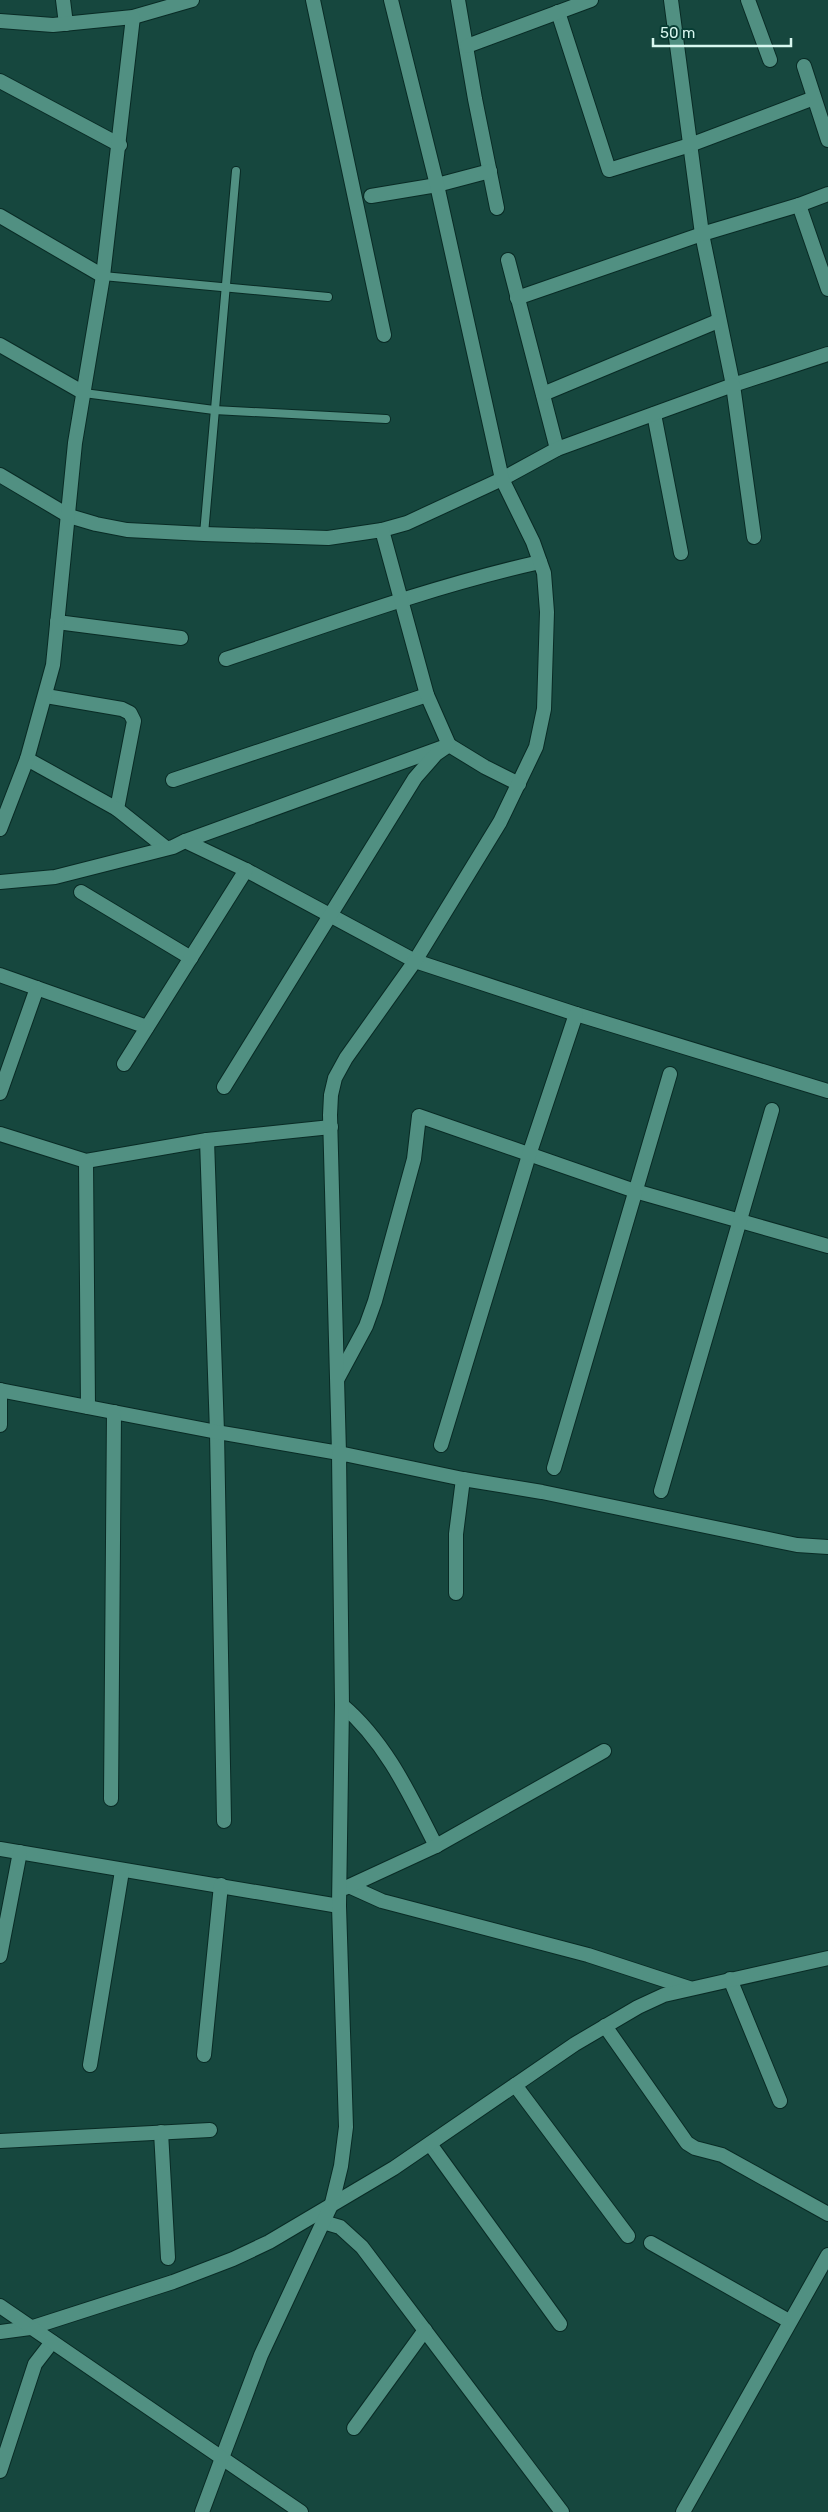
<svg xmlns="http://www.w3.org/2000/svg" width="828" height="2512" font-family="Rubik,sans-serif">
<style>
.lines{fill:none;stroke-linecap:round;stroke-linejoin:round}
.service-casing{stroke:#092b25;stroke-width:10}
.minor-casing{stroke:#092b25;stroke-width:16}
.tertiary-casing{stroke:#092b25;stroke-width:16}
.service{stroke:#519082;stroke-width:8}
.minor{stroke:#519082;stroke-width:14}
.tertiary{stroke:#519082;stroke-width:14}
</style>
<rect width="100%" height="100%" fill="#16473e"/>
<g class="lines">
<!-- service casing -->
<g class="service-casing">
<g id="service">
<path d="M103,276L328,297"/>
<path d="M84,393L214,410L386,419"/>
<path d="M204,534L236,171"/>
</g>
</g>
<!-- minor casing -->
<g class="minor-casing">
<g id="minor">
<path d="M63,0L66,24"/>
<path d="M313,0L384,335"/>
<path d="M458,0L475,99L497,208"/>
<path d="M671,0L702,234L733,385L828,354"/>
<path d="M748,0L770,60"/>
<path d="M558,12L609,170L690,145L814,98"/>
<path d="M0,21L53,25L133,17L192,0"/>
<path d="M467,46L591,0"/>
<path d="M804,66L828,140"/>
<path d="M0,81L120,145"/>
<path d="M371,196L437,185L490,171"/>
<path d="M799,205L828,289"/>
<path d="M0,216L103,276"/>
<path d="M508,260L557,449"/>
<path d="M517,298L702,234L799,205L828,194"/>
<path d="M0,345L84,393"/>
<path d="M543,394L718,321"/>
<path d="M654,414L681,553"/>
<path d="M0,475L69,516L96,524L127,530L204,534L328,538L382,530L407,523L502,479L557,449L733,385L754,537"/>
<path d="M57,622L181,638"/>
<path d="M226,659C330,624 433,586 540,562"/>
<path d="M46,696L122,709L130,713L134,721L117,809"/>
<path d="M27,759L117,809L166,848"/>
<path d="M173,780L427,695"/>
<path d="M0,829L27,759L53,665L75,443L103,276L133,17"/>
<path d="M185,841L449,745L485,767L519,784"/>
<path d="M0,882L55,877L173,847L185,841L246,870L415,961L576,1014L828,1091"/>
<path d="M81,892L191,958"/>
<path d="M0,975L147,1027"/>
<path d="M124,1064L246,870"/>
<path d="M224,1087L415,778L436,754L449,745L427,695L382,530"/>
<path d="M0,1093L37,988"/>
<path d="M0,1134L86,1161L207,1140L331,1127"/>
<path d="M207,1140L217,1432L224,1821"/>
<path d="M86,1161L88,1407"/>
<path d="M338,1378L366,1326L375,1301L414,1159L419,1116L635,1191L828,1246"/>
<path d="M0,1390L217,1432L339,1453L330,1115L331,1095L335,1078L346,1058L415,961L500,822L536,747L544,709L547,612L544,573L533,542L502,479L437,185L391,0"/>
<path d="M0,1425V1390"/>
<path d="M441,1445L529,1155L576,1014"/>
<path d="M554,1468L670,1074"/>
<path d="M661,1491L772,1110"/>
<path d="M456,1593V1534L463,1479"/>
<path d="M342,1705C386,1742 410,1795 436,1846"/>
<path d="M111,1799L114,1412"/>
<path d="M0,1849L339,1906"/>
<path d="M351,1887L382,1901L588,1955L689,1988"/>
<path d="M345,1888L436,1846L604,1751"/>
<path d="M0,1956L20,1852"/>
<path d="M730,1979L780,2101"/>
<path d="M605,2026L687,2143L695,2148L722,2155L828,2214"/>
<path d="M204,2055L221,1885"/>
<path d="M90,2065L122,1871"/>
<path d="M515,2085L628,2236"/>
<path d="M161,2132L168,2258"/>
<path d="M0,2141L210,2130"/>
<path d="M430,2144L560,2324"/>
<path d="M323,2222L340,2227L362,2247L562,2512"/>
<path d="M651,2243L789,2321"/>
<path d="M0,2332L30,2328L173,2282L233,2259L269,2242L394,2168L575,2044L638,2007L664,1995L828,1958"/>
<path d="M354,2428L425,2330"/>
<path d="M0,2471L35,2364L52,2342"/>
<path d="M301,2512L222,2458L261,2355L332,2203L341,2166L346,2127L339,1906L342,1705L339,1453L463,1479L542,1492L797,1545L828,1547"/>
<path d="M683,2512L828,2255"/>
</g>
</g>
<!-- tertiary casing -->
<g class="tertiary-casing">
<path id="tertiary" d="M0,2306L222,2458L202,2512"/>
</g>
<!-- service -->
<use href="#service" class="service"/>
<!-- minor -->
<use href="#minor" class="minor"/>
<!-- tertiary -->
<use href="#tertiary" class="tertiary"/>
</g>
<!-- scale -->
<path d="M653 38v8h138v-8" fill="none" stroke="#d8f7ef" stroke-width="2.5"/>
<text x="660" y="38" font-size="15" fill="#d8f7ef" stroke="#083d34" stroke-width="4" paint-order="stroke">50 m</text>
</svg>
